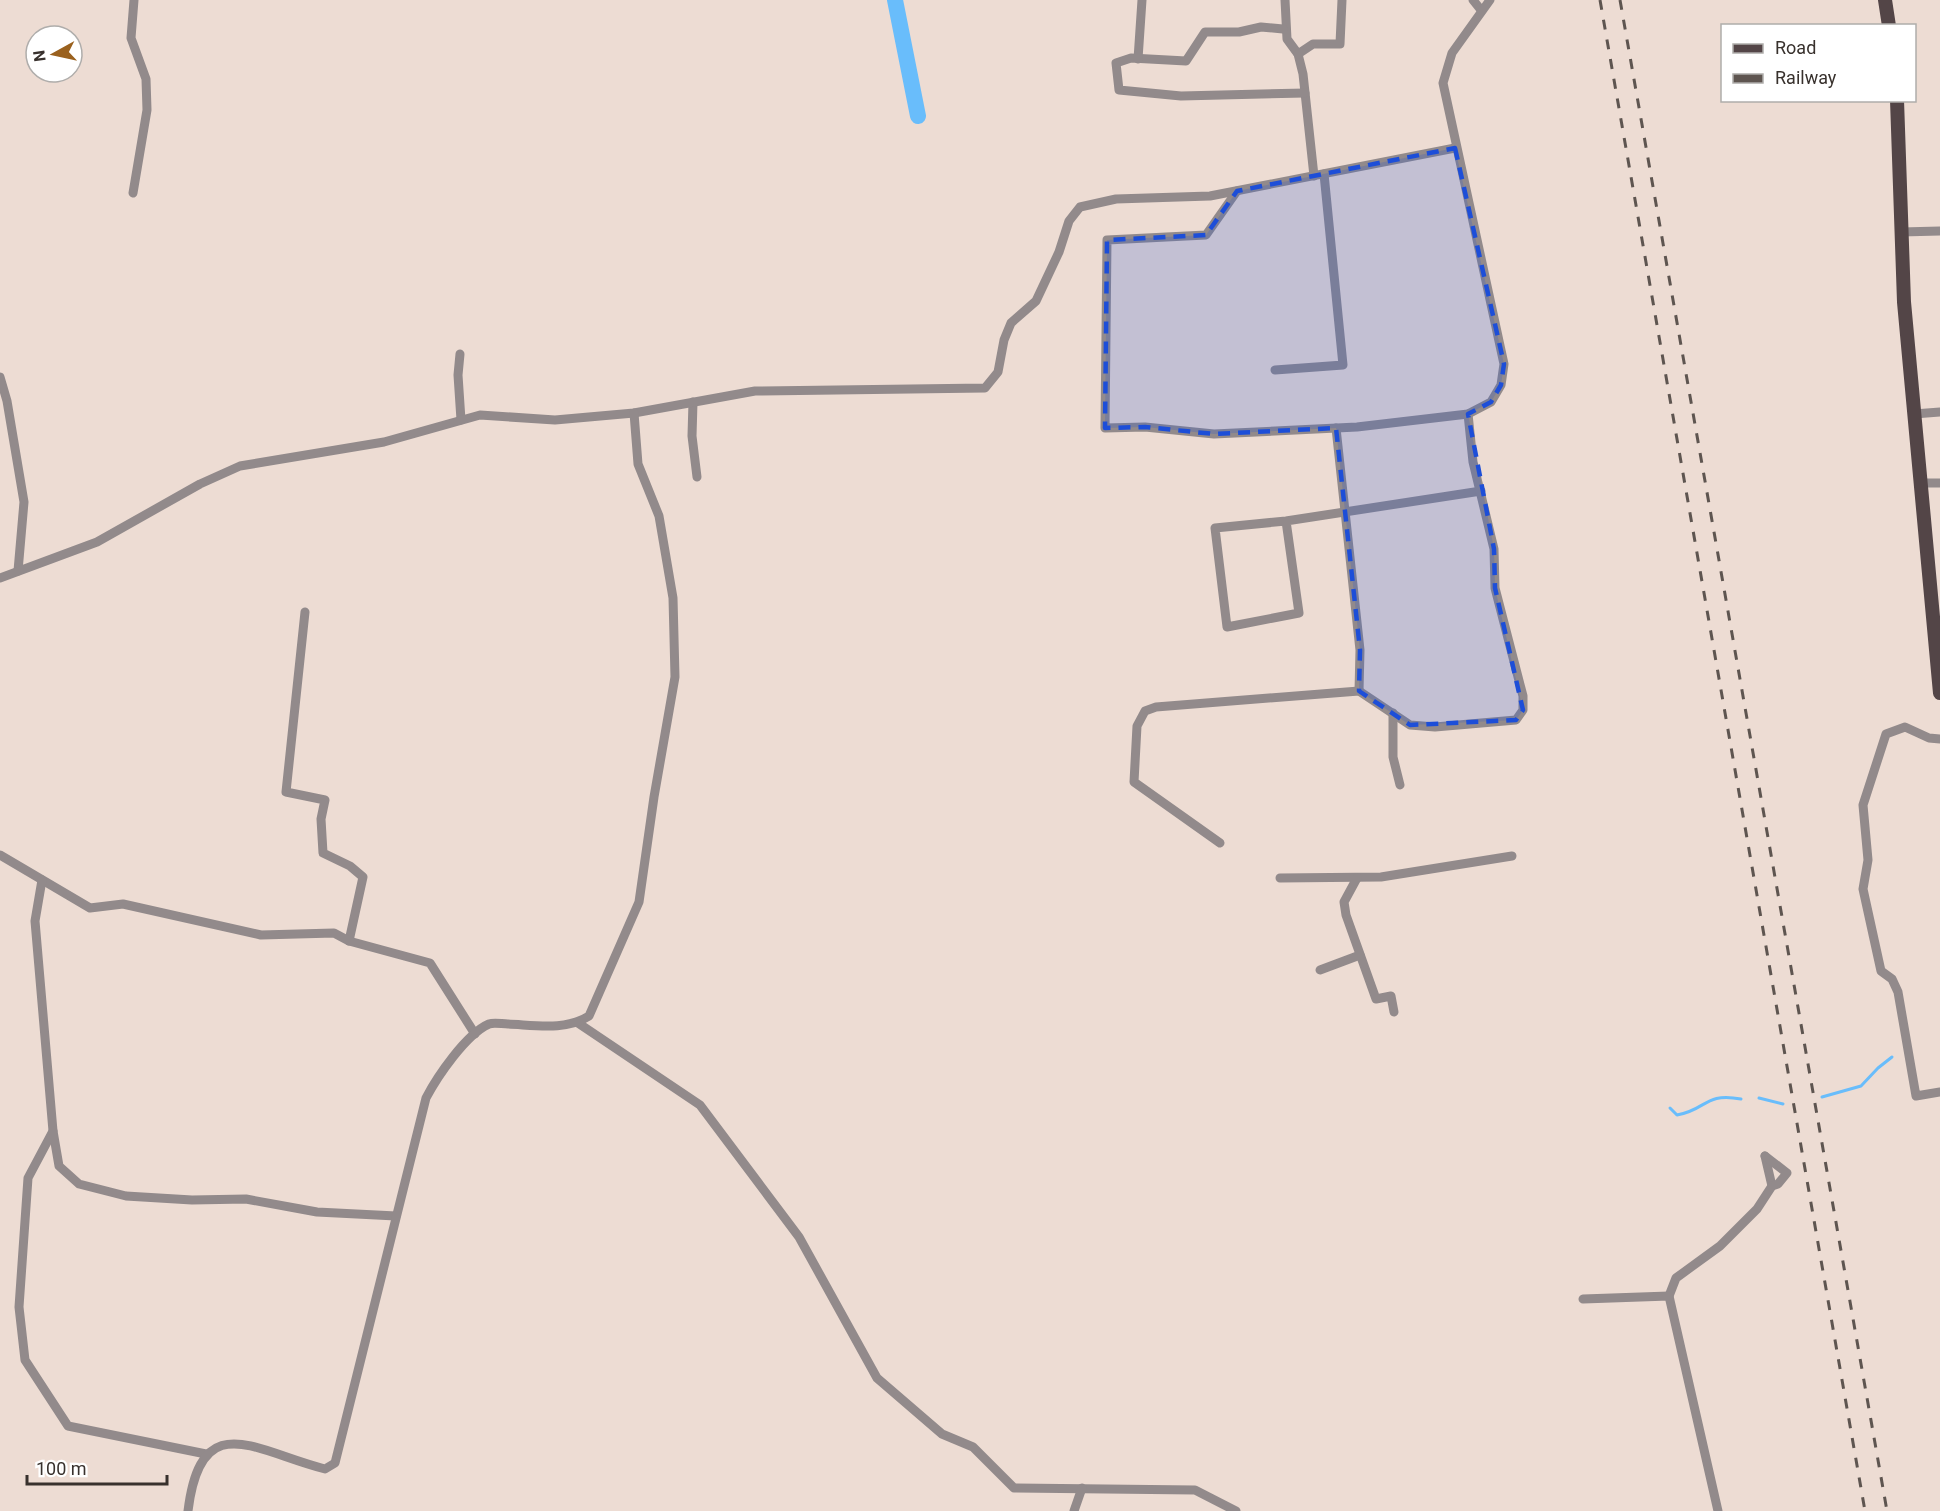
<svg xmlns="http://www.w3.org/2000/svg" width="1940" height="1511" font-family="Roboto,sans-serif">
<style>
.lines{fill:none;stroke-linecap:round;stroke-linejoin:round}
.stream{stroke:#69bdfb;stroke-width:3}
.river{stroke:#69bdfb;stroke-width:16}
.street{stroke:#928a8b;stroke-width:9}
.primary{stroke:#534547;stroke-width:14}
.rail{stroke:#5e5550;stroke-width:3;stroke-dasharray:10 10;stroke-linecap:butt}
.marked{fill:#1d4ed8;fill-opacity:0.2;stroke:#1d4ed8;stroke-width:4.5;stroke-dasharray:12 8;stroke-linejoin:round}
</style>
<rect width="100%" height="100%" fill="#eddcd3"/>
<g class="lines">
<!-- stream -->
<g class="stream">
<path d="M1822,1097L1861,1086L1878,1068L1892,1057"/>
<path d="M1759,1098L1783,1104"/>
<path d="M1670,1108L1677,1115C1707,1110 1704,1092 1741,1099"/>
</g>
<!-- river -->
<path class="river" d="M895,0L918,116"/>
<!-- street -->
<g class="street">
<path d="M1285,0L1287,39L1298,54L1303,74L1314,176"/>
<path d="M1473,0L1481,10"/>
<path d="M1283,29L1261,27L1239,32H1205L1186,61L1131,58L1116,63L1119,90L1181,96L1305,93"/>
<path d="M1298,54L1313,44H1340L1342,0"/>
<path d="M1138,59L1142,0"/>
<path d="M1237,191L1206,235L1107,240L1105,428L1145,427L1214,434L1357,427L1468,414L1491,402L1501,385L1504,364L1443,83L1452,53L1490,0"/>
<path d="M133,193L147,110L146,79L131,38L134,0"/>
<path d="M1901,232L1940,231"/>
<path d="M460,354L458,375L461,420"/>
<path d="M1275,370L1343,365L1324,174"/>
<path d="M0,377L7,401L24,502L18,571"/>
<path d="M693,402L692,436L697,477"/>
<path d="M1914,414L1940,412"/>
<path d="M1336,428L1360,650L1359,691"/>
<path d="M1920,483H1940"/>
<path d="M1286,521L1299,613L1227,627L1215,528L1286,521L1481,491"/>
<path d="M0,578L97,542L200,484L240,466L384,442L480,415L555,420L634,413L755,391L985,388L998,372L1004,340L1011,323L1036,301L1059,252L1069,221L1080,207L1116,199L1210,196L1455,148"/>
<path d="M305,612L286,792L325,800L321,819L323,853L350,866L363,877L349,941"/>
<path d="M1393,713V757L1400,785"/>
<path d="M1940,739L1929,738L1905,727L1886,734L1863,805L1868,860L1863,889L1881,971L1892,979L1898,992L1916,1096L1940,1092"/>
<path d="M1220,843L1134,782L1137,726L1145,711L1156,707L1359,691L1410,725L1435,727L1516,720L1523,710V696L1495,588L1494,549L1473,462L1468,414"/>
<path d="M0,855L90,908L123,904L261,935L334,933L349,941L430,963L475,1034"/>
<path d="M1280,878L1381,877L1512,856"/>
<path d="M1357,878L1344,902L1346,915L1376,999L1391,996L1394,1012"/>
<path d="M42,880L35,921L53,1131L28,1178L19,1307L25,1360L68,1426L206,1454"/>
<path d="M1320,970L1360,955"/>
<path d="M578,1023L700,1105L799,1237L877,1378L942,1434L973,1447L1014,1488L1195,1490L1236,1511"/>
<path d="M53,1131L59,1166L79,1184L126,1196L192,1200L246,1199L317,1212L396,1216"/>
<path d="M1765,1156L1772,1186"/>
<path d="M1669,1296L1676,1278L1720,1246L1757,1209L1772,1186L1778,1184L1787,1173L1765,1156"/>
<path d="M1583,1299L1669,1296L1718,1511"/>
<path d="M188,1511C201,1405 256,1452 325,1469L335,1463L426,1098C437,1077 466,1034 489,1024C494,1022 502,1024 508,1024C534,1025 566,1031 589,1016L639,902L654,797L675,677L673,598L659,516L638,464L634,413"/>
<path d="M1074,1511L1082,1488"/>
</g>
<!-- primary -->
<g class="primary">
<path d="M1885,0L1889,26"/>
<path d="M1897,100L1904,302L1940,693"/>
</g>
<!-- rail -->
<g class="rail">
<path d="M1600,0L1865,1511"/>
<path d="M1620,0L1887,1511"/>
</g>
</g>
<!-- marked area -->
<path class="marked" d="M1455,148L1504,364L1501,385L1491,402L1468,414L1494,549L1495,588L1523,710L1516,720L1410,725L1359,691L1360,650L1336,428L1214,434L1145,427L1105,428L1107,240L1206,235L1237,191Z"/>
<!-- legend -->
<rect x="1721" y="24" width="195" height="78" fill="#ffffff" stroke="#afadab" stroke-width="1.5"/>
<rect x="1733" y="44" width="30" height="9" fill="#534547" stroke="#afadab" stroke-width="1.5"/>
<text x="1775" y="54" font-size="18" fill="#38312d">Road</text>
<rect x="1733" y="74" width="30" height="9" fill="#5e5550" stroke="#afadab" stroke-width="1.5"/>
<text x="1775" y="84" font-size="18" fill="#38312d">Railway</text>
<!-- north arrow -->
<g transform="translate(54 54) rotate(262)"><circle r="28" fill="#ffffff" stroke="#afadab" stroke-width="1.5"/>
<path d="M0-4.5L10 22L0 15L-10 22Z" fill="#9a611e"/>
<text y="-9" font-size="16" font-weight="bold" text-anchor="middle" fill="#38312d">N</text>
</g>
<!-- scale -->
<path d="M27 1475v9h140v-9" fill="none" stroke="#38312d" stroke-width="3"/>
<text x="36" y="1475" font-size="18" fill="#38312d" stroke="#ffffff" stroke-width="4.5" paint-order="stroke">100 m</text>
</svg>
